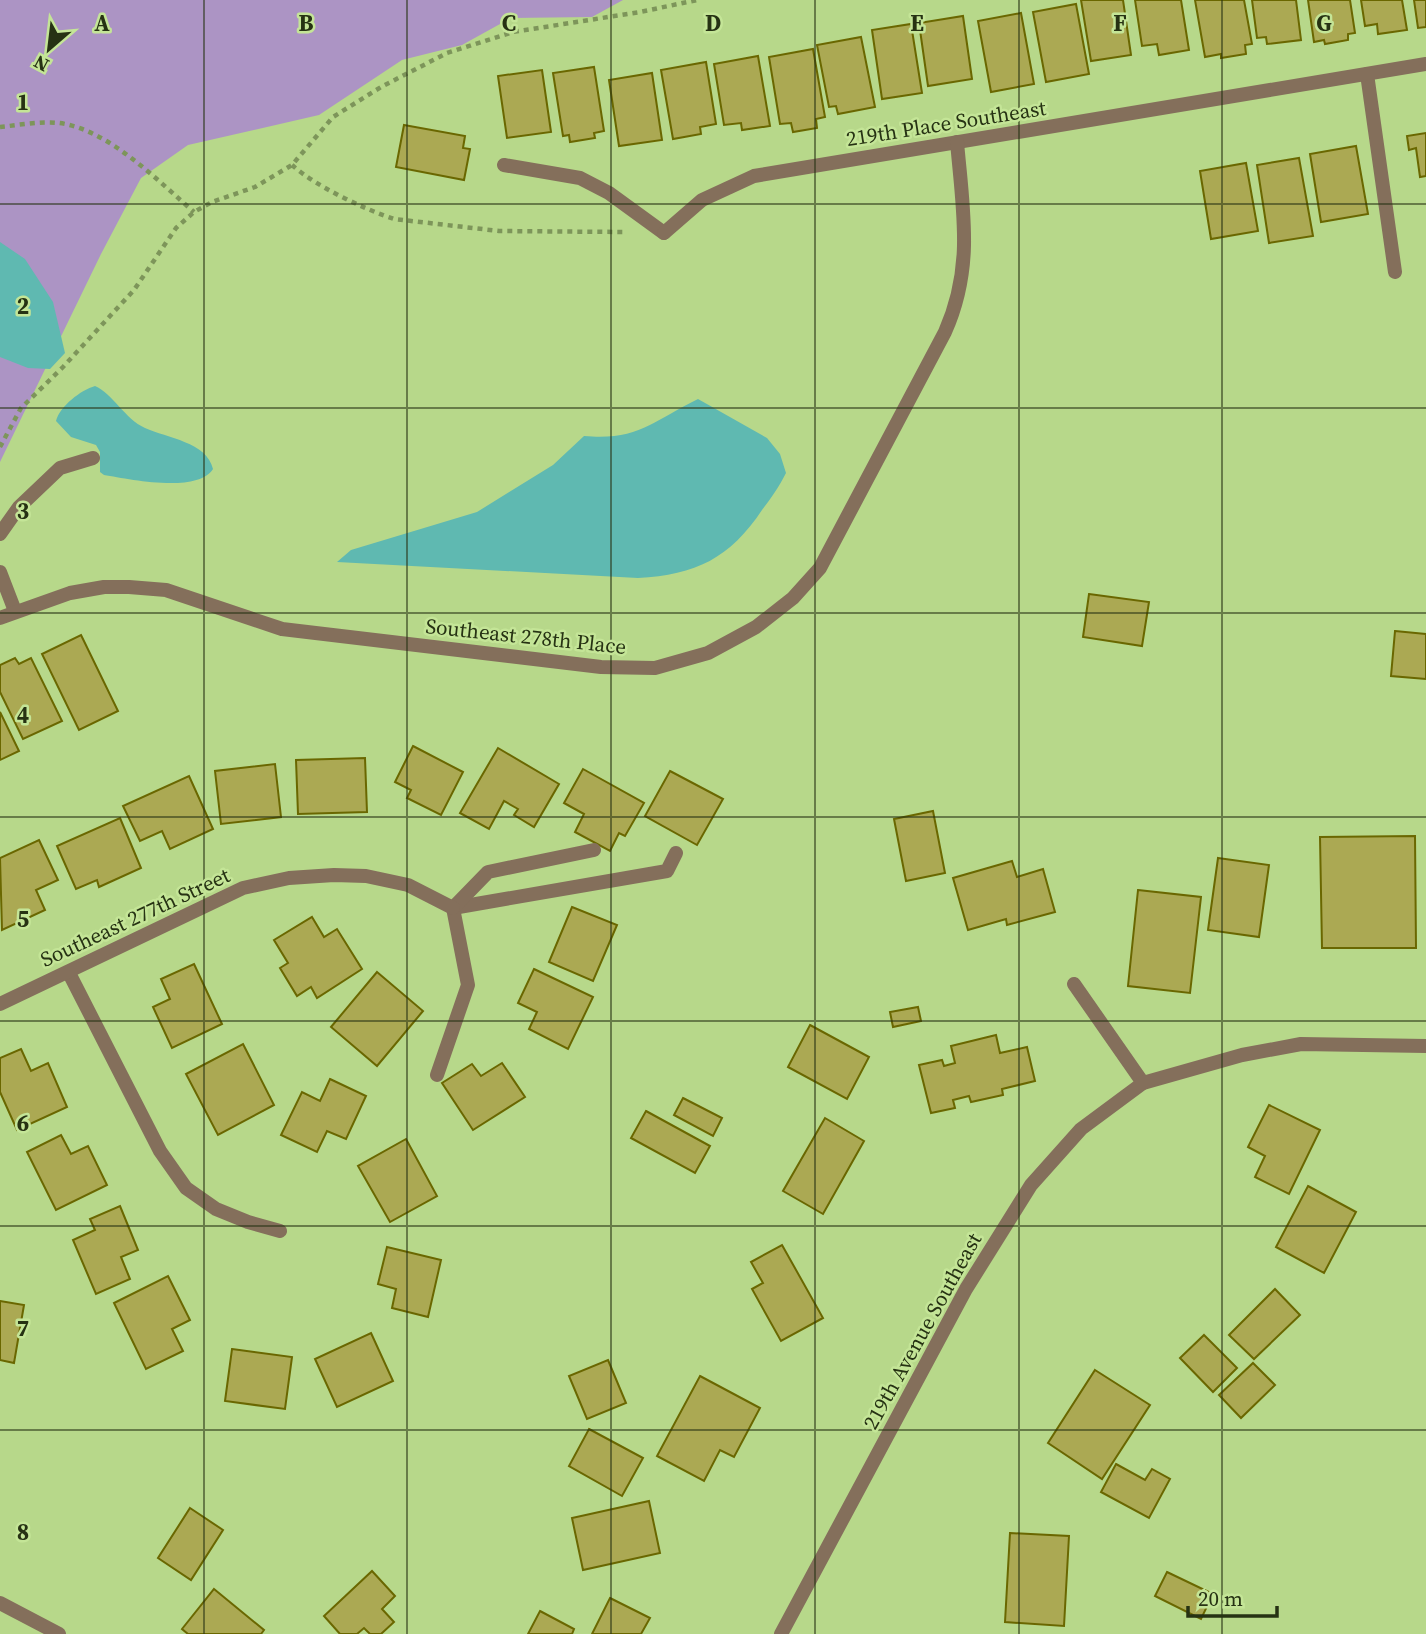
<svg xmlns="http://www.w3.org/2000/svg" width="1426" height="1634" font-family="'Source Serif 4',serif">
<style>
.green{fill:#ac94c4}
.water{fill:#5fb9b1}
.building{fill:#aba953;stroke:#6a6700;stroke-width:2}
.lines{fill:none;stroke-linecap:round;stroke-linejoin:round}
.path{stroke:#7d955a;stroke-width:4.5;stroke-dasharray:5 5;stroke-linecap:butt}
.service{stroke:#846f5b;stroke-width:14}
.minor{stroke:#846f5b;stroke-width:14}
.tertiary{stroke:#846f5b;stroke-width:14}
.grid{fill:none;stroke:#263213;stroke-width:2;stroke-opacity:0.55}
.labels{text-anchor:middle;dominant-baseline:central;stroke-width:5;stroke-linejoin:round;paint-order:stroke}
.street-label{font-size:21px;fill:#263213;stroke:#c4e597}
.grid-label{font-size:23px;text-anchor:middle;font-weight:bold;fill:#263213;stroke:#c4e597;stroke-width:5;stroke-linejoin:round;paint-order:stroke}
</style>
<rect width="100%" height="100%" fill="#b7d88a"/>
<!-- green -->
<path class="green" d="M0,0H623L592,17L511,18L462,45L402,60L319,115L188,145L141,178L101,254L0,462Z"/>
<!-- water -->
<g class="water">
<path d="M0,242L25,259L53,302L65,353L50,369L28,368L0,357Z"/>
<path d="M95,386C112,393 125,419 145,428C167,438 207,442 213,469C197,494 129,479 104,475L100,472V452L96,445L71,437L56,421C60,406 81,390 95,386Z"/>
<path d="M698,399L767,438L780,454L786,473C779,487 771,498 762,510C730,558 696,575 638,578L337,562L351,550L477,512L553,465L584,436C638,441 653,421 698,399Z"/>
</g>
<!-- building -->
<g class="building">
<path d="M1081,0H1123L1131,55L1091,61Z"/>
<path d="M1135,0H1181L1189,50L1159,55L1157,44L1142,46Z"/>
<path d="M1195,0H1244L1252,44L1245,45L1246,54L1221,58V54L1205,57Z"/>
<path d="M1252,0H1296L1301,40L1267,44L1266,37L1257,38Z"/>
<path d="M1308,0H1350L1355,33L1348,34V40L1325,44L1324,40L1314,42Z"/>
<path d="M1361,0H1402L1407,30L1378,34L1377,24L1365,26Z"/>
<path d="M1414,0H1426V27L1418,28Z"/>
<path d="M1076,4L1089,74L1046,82L1033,12Z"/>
<path d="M1021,13L1034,84L991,92L978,21Z"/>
<path d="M963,16L972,79L928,86L919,23Z"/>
<path d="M911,24L922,93L882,99L872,30Z"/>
<path d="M861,37L875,107L838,114L836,106L829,107L817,45Z"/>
<path d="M813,49L825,117L816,119L817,128L793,132L791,123L780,124L769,57Z"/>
<path d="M758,56L770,126L742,130L741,123L724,125L714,64Z"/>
<path d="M706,62L716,124L700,127L701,134L673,139L661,70Z"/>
<path d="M594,67L604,131L594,133L595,138L570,142L569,135L563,136L553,73Z"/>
<path d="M542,70L551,132L507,138L498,76Z"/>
<path d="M652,73L662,140L619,146L609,80Z"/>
<path d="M404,125L465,136L463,148L470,149L464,180L396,167Z"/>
<path d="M1426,133V176L1420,177L1416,148L1409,150L1407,136Z"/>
<path d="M1356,146L1368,214L1321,222L1310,154Z"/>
<path d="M1299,158L1313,236L1269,243L1257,165Z"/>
<path d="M1246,163L1258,231L1211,239L1200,171Z"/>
<path d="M1089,594L1149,602L1142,646L1083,637Z"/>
<path d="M1395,631L1426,634V679L1391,676Z"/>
<path d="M81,635L118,711L79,730L42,654Z"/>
<path d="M15,658L19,664L31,658L62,721L23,739L0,692V665Z"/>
<path d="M0,712L19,751L0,760Z"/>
<path d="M413,746L463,772L441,815L407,798L411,790L395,782Z"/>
<path d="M498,748L559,784L534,827L514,815L518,809L504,801L489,829L460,813Z"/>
<path d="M365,758L367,812L298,814L296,760Z"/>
<path d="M275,764L281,817L221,824L215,771Z"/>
<path d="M583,769L644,803L625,836L619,833L610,851L575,832L584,814L564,803Z"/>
<path d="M670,771L723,799L697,845L645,816Z"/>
<path d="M189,776L213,829L170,849L162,831L140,841L123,806Z"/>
<path d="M933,811L945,873L906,881L894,819Z"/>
<path d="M120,818L141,868L99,887L97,880L76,889L57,846Z"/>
<path d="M1415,836L1416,948H1322L1320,837Z"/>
<path d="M39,840L58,880L36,890L45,910L2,930L0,858Z"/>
<path d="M1218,858L1269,865L1259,937L1208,930Z"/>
<path d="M1012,861L1017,877L1043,869L1055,912L1007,925L1006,919L968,930L953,878Z"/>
<path d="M1138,890L1201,897L1190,993L1128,986Z"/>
<path d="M572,907L617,925L593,981L549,962Z"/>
<path d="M312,917L324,937L337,929L362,969L317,998L311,987L297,996L280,968L288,963L274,940Z"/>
<path d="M194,964L222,1024L172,1048L153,1007L170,999L161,979Z"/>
<path d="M534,969L593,997L568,1049L529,1029L537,1012L518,1003Z"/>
<path d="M377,972L423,1011L377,1066L331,1027Z"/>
<path d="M918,1007L921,1021L893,1027L890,1012Z"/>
<path d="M810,1025L869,1057L847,1099L788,1067Z"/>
<path d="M996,1035L1000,1053L1027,1047L1035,1081L1002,1089L1003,1095L971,1102L969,1096L953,1100L955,1108L931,1113L919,1065L942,1060L944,1066L955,1063L951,1046Z"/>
<path d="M243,1044L274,1105L218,1135L186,1074Z"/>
<path d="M21,1049L31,1071L48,1063L67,1107L17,1130L0,1092V1058Z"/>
<path d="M502,1063L525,1097L473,1130L442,1083L472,1064L481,1076Z"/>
<path d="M330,1079L366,1096L346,1139L327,1131L317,1152L281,1135L302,1092L320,1101Z"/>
<path d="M683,1098L722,1118L713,1136L674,1115Z"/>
<path d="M1269,1105L1320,1130L1289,1194L1255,1177L1265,1156L1248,1147Z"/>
<path d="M646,1111L710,1146L695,1173L631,1138Z"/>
<path d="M825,1118L864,1141L823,1214L783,1191Z"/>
<path d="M61,1135L71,1154L88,1146L107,1185L56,1210L27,1152Z"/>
<path d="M406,1139L437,1196L390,1222L358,1166Z"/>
<path d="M1308,1186L1356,1212L1324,1273L1276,1247Z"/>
<path d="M120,1206L138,1250L121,1257L130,1279L96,1294L73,1240L95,1230L90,1219Z"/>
<path d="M782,1245L823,1318L781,1341L752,1289L763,1283L751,1262Z"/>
<path d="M387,1247L441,1260L428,1317L392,1308L396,1289L378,1284Z"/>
<path d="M168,1276L190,1320L172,1329L183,1351L146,1369L114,1303Z"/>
<path d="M1275,1289L1300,1315L1254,1359L1229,1335Z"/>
<path d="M0,1301L24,1305L14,1363L0,1360Z"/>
<path d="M371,1333L393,1381L337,1407L315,1359Z"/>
<path d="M1204,1335L1237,1368L1213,1392L1180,1358Z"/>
<path d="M232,1349L292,1357L285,1409L225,1401Z"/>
<path d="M608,1360L626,1403L587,1419L569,1376Z"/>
<path d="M1253,1363L1275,1385L1241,1418L1219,1395Z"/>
<path d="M1095,1370L1150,1405L1102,1479L1048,1443Z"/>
<path d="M700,1376L760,1408L734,1457L720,1450L704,1481L657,1456Z"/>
<path d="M589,1429L643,1458L622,1496L569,1466Z"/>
<path d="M1116,1464L1145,1480L1152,1469L1170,1479L1149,1518L1101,1492Z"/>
<path d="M649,1501L660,1553L583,1570L572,1518Z"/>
<path d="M190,1508L223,1530L191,1580L158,1558Z"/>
<path d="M1010,1533L1069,1536L1064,1626L1005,1622Z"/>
<path d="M372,1571L395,1596L382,1609L394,1622L381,1634H370L364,1628L357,1634H340L324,1616Z"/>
<path d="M1167,1572L1213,1594L1201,1619L1155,1596Z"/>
<path d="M214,1589L264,1630L261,1634H188L182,1629Z"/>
<path d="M610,1598L650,1618L641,1634H592Z"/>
<path d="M540,1611L574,1629L572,1634H528Z"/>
</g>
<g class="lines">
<!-- path -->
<g class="path">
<path d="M0,127C19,125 40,121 59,123C108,129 158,181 194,212"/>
<path d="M292,165C315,186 364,209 394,219L499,231L624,232"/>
<path d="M0,447L21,408L63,367L134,290L176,228L194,212L212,202L255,187L292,165L333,117L381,87L447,53L513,32L640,12L697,0"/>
</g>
<!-- service -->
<g class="service">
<path d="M1367,74L1395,272"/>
<path d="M504,165L580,178L609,193L664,233"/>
<path d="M0,534L19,507L60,468L93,458"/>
<path d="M0,572L15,611"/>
<path d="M453,908L667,871L676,853"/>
<path d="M1074,984L1143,1083"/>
<path d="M437,1075L468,985L453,908L488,872L594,850"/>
</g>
<!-- minor -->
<g class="minor">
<path d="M664,233L702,200L754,176L1426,64"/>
<path d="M0,618L70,593L104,587H129L166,590L282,629L601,667L655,668L708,653L756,627L793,598L820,568L945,332C974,267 963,211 957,142"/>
<path d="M69,973L160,1151L186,1188L216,1209L248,1222L280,1231"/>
<path d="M0,1004L243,888L289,878L334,875L366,876L408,885L453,908"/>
<path d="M781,1634L966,1289L1031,1185L1081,1129L1143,1083L1242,1055L1301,1044L1426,1046"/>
</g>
<!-- tertiary -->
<path class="tertiary" d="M0,1603L59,1634"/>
</g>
<!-- grid -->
<path class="grid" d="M204,0V1634M407,0V1634M611,0V1634M815,0V1634M1019,0V1634M1222,0V1634M0,204H1426M0,408H1426M0,613H1426M0,817H1426M0,1021H1426M0,1226H1426M0,1430H1426"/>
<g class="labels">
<!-- street labels -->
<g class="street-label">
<text transform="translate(946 123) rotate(-9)">219th Place Southeast</text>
<text transform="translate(526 636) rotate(6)">Southeast 278th Place</text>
<text transform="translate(135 917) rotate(-25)">Southeast 277th Street</text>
<text transform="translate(922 1331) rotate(-61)">219th Avenue Southeast</text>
</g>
</g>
<g class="grid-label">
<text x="102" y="31">A</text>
<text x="306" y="31">B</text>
<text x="509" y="31">C</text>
<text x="713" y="31">D</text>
<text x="917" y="31">E</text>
<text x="1120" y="31">F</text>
<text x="1324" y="31">G</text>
<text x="23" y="110">1</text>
<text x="23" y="314">2</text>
<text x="23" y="519">3</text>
<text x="23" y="723">4</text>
<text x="23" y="927">5</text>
<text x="23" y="1131">6</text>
<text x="23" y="1336">7</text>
<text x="23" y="1540">8</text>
</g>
<!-- north arrow -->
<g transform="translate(49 49) rotate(208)" stroke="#c4e597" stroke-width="5" paint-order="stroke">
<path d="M0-5L12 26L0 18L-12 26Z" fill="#263213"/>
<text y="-10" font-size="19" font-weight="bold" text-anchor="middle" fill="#263213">N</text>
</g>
<!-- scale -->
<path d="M1188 1606v10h89v-10" fill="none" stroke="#263213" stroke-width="3.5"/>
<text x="1198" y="1606" font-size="21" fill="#263213" stroke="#c4e597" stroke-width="5" paint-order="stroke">20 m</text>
</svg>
